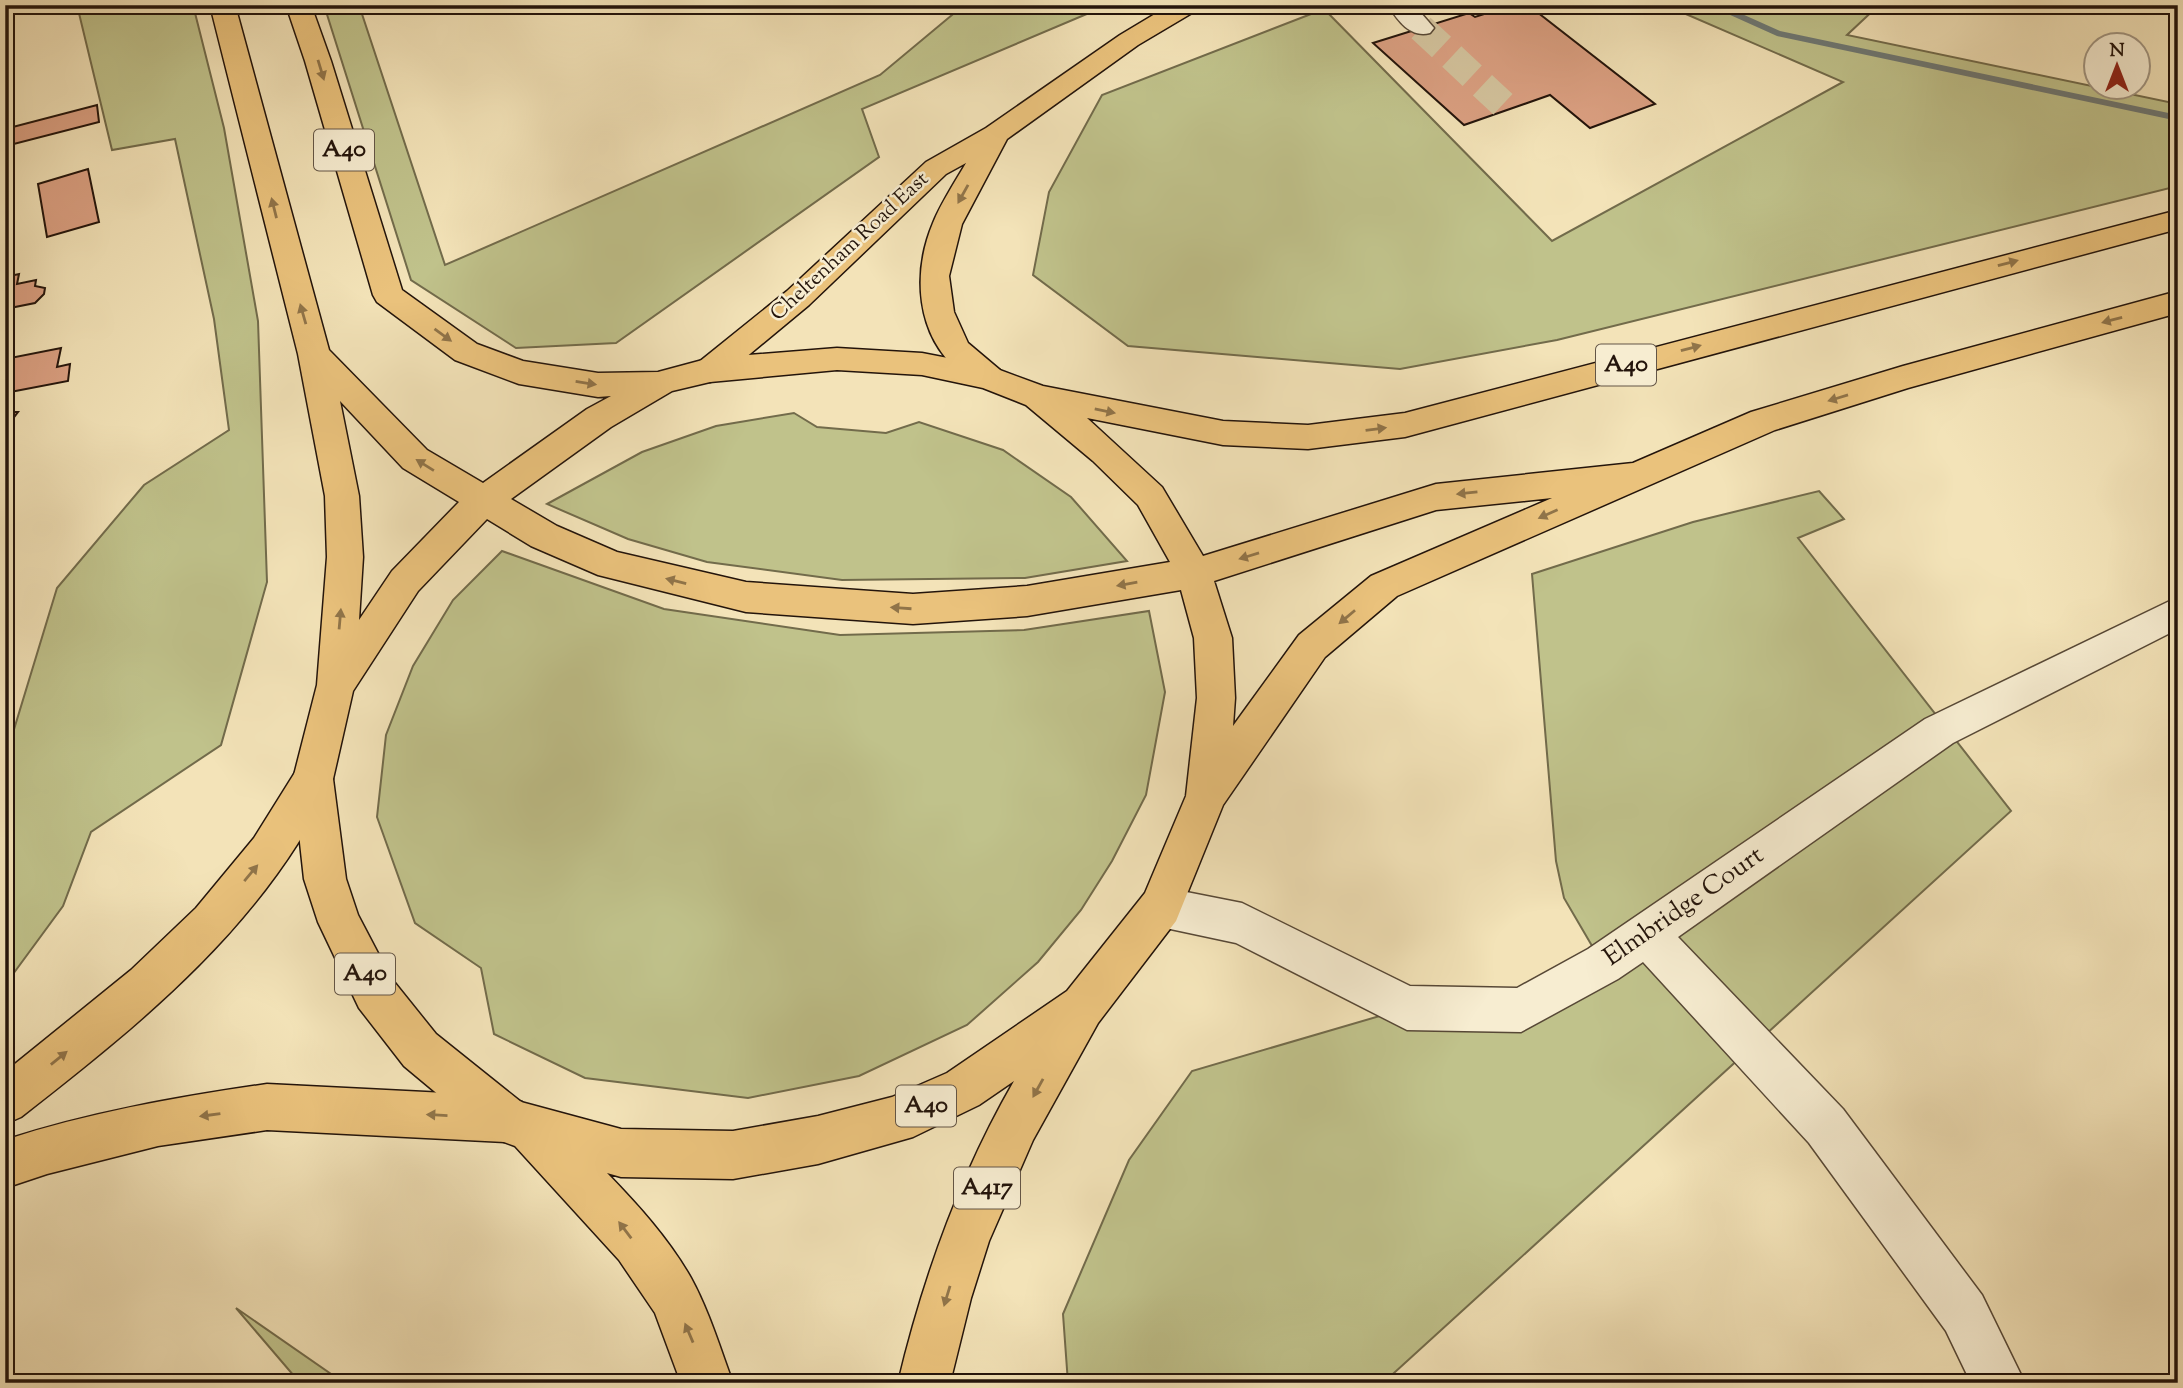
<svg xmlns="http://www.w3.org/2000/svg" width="2183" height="1388" font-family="'Sorts Mill Goudy',serif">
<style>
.green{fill:#c0c28b;stroke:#726b4b;stroke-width:2}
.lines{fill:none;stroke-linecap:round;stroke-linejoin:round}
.stream{fill:#6e7874;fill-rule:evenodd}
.building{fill:#dba082;stroke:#23140b;stroke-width:2}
.minor-tunnel{stroke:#d4c49e;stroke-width:28;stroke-dasharray:28 14;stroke-linecap:butt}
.minor-casing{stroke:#574836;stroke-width:3}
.major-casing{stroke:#23140b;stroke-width:3}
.highway-casing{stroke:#23140b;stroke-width:3}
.minor{fill:#f7edd1;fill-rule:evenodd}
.major{fill:#eac27c;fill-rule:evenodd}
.highway{fill:#eac27c;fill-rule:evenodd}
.oneway{fill:#907449}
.labels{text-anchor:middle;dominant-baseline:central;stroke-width:5;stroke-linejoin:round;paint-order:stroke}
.far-street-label{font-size:21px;fill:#23140b;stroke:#f7edd1}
.shield{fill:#f7edd1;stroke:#635546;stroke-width:2}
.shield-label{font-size:24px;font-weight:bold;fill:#23140b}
.street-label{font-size:26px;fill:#23140b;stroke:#f7edd1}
</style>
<rect width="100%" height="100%" fill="#f3e3b8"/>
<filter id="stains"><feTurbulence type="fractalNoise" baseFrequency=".00286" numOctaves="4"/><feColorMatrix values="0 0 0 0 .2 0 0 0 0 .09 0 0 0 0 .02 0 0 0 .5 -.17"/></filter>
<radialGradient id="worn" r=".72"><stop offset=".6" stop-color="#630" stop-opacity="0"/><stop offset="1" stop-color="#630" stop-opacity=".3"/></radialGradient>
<!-- green -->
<g class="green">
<path d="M77,5H193L224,128L258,321L267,582L221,745L91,832L63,906L5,985V759L57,588L144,485L229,430L214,319L175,139L112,150Z"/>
<path d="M324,5H359L445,265L880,75L964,5H1108L862,109L879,157L616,343L516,348L411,280Z"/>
<path d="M1665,5H1879L1847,35L2178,104V186L1557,340L1400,369L1128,346L1033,275L1049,192L1102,95L1324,9L1552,241L1843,82Z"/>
<path d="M794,413L817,427L886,433L919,422L1003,450L1071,497L1127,561L1025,578L842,580L707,562L628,539L547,504L642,452L716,426Z"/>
<path d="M1819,491L1844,519L1798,538L2011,811L1383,1383H1068L1063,1314L1129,1160L1192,1071L1407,1008L1521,1010L1602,963L1564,898L1556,861L1532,574L1693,522Z"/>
<path d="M502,551L664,609L840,635L1024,630L1149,611L1165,692L1146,795L1112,861L1081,910L1038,962L967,1025L859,1076L748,1098L585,1078L494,1034L481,968L415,923L377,817L386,735L413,666L453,600Z"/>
<path d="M236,1308L344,1383H300Z"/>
</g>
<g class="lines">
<!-- stream -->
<path class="stream" d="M1708,5H1722L1780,31L2178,115V121L1777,36Z"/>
</g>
<!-- building -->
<g class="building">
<path d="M5,5H33V7L5,15Z"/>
<path d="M1513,5H1528L1655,104L1590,128L1550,95L1464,125L1373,43L1469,13L1475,17Z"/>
<path d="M97,105L99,122L6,146L5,129Z"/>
<path d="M88,169L99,222L47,237L38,184Z"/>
<path d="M19,274L17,284L36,280L35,286L45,288L44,294L35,303L5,309V277Z"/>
<path d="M61,348L57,367L70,364L68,381L5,393V359Z"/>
<path d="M5,412H18L5,429Z"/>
</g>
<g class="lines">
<!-- minor-tunnel -->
<path class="minor-tunnel" d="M1421,28L1508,109"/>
<!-- minor casing -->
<g class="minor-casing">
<g id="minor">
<path d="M1388,5H1414L1434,28L1430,33C1410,38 1398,21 1388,5Z"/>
<path d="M2178,597V629L1953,743L1678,937L1843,1109L1982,1295L2025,1383H1971L1946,1331L1809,1143L1643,962L1618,979L1521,1032L1407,1030L1236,943L1161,927L1146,921L1140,907L1146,893L1161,887L1242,903L1410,986L1517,988L1588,949L1925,719Z"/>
</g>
</g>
<!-- major casing -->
<g class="major-casing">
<g id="major">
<path d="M1170,5H1200L1197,10L1138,45L1007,139L962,224L949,276L954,312L968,343L1000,370L1005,378L1000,386C982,392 973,382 959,371C916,335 912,273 933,223C941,203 955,182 966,163L946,174L809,305L721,378L710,382L699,378L694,370L699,362L787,291L926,162L986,128L1120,35Z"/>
<path d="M313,761L327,766L333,779C267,922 143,1022 21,1117L5,1124V1072L131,970L196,908L254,838L299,766Z"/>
<path d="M267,1084L505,1096L522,1102L528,1119L522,1136L505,1142L267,1130L158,1146L47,1174L5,1188V1140C91,1112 178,1097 267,1084Z"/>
</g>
</g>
<!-- highway casing -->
<g class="highway-casing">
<path id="highway" d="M210,5H235L329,350L427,450L483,483L587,409L611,396L598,397L519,384L455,360L377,302L373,295L305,61L286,5H311L331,61L402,290L477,344L523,361L598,373L658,372L710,358L837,348L922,353L989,366L1043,386L1223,421L1308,425L1405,413L2178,210V229L1405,437L1308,449L1223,445L1087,418L1162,487L1203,556L1436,484L1633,463L1751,412L1903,366L2178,291V313L1908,388L1775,430L1397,596L1325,657L1223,805L1176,921L1098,1023L1033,1140L989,1241L971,1298L950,1383H898C923,1278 960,1175 1014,1081L979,1105L913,1137L818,1164L733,1179L621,1177L607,1173C638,1205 669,1239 691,1278C709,1311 720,1348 733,1383H681L655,1313L619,1260L515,1146L488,1136L404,1066L359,1008L318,922L304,879L293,779L317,685L327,557L325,496L298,354ZM837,370L922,375L983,388L1026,405L1093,461L1138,505L1170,562L1027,586L913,594L746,582L617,552L557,526L511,499L611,427L672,391L710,382ZM340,401L403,468L459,502L392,571L359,620L363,557L359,496ZM1552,498L1371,576L1299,635L1233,726L1235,698L1232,638L1214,581L1436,510ZM487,519L531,546L598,575L746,612L913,624L1027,616L1181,590L1194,638L1197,698L1186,796L1145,893L1067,991L947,1073L892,1097L818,1116L733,1131L621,1129L521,1102L436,1034L391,978L358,915L346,879L333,779L353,691L418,591Z"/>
</g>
<!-- minor -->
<use href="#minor" class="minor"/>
<!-- major -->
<use href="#major" class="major"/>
<!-- highway -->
<use href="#highway" class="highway"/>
</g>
<!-- one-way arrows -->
<defs><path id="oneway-solid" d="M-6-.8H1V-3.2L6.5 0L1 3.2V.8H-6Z" transform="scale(1.75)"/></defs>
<g class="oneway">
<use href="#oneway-solid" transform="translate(321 70) rotate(73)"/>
<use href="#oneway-solid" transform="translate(963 194) rotate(119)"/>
<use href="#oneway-solid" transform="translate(274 208) rotate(-104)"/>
<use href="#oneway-solid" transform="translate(2008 263) rotate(-15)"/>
<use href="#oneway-solid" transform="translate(303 314) rotate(-106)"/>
<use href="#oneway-solid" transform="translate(2112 320) rotate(165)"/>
<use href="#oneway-solid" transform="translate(443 335) rotate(36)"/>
<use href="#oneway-solid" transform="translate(1691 348) rotate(-15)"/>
<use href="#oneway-solid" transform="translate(586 383) rotate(9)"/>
<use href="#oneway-solid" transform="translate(1838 398) rotate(163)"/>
<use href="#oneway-solid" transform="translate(1105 411) rotate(12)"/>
<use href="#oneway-solid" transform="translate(1376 429) rotate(-7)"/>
<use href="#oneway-solid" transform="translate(425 465) rotate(-148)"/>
<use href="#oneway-solid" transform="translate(1467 493) rotate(174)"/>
<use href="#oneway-solid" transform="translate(1548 514) rotate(156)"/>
<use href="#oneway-solid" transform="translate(1249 556) rotate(163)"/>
<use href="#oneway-solid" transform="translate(676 581) rotate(-166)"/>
<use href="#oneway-solid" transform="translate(1127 584) rotate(170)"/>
<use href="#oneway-solid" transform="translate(901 608) rotate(-176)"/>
<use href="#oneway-solid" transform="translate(1347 617) rotate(140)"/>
<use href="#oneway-solid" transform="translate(340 619) rotate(-85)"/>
<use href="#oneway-solid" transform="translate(251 873) rotate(-50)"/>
<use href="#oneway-solid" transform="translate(59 1058) rotate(-39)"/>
<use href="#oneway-solid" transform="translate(1038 1088) rotate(119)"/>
<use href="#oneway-solid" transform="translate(210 1115) rotate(172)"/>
<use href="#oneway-solid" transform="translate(437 1115) rotate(-177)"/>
<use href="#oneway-solid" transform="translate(625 1230) rotate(-127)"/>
<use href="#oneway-solid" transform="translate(947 1296) rotate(107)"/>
<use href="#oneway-solid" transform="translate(689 1333) rotate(-113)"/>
</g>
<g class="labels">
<!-- far-street labels -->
<g class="far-street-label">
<text transform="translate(850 247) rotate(-43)">Cheltenham Road East</text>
</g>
<!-- shield labels -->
<g class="shield">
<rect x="314" y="129.5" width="60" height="41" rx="5"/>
<rect x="1596" y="344.5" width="60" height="41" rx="5"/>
<rect x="335" y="953.5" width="60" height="41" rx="5"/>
<rect x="896" y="1085.5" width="60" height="41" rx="5"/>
<rect x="954" y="1167.5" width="66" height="41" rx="5"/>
</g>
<g class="shield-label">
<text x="344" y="150">A40</text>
<text x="1626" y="365">A40</text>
<text x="365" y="974">A40</text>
<text x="926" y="1106">A40</text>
<text x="987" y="1188">A417</text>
</g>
<!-- street labels -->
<g class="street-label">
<text transform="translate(1684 907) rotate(-35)">Elmbridge Court</text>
</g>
</g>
<!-- margin -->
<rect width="2183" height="1388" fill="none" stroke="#f3e3b8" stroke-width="28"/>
<rect x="7" y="7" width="2169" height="1374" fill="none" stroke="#23140b" stroke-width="3.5"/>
<rect x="14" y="14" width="2155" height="1360" fill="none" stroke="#23140b" stroke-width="2"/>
<!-- north arrow -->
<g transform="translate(2117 66)"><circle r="33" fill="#f7edd1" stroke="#a29682" stroke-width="2"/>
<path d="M0-5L12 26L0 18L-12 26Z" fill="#8f2418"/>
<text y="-10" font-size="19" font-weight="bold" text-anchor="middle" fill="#23140b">N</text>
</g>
<rect width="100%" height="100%" filter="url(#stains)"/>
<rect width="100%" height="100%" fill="url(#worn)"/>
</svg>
